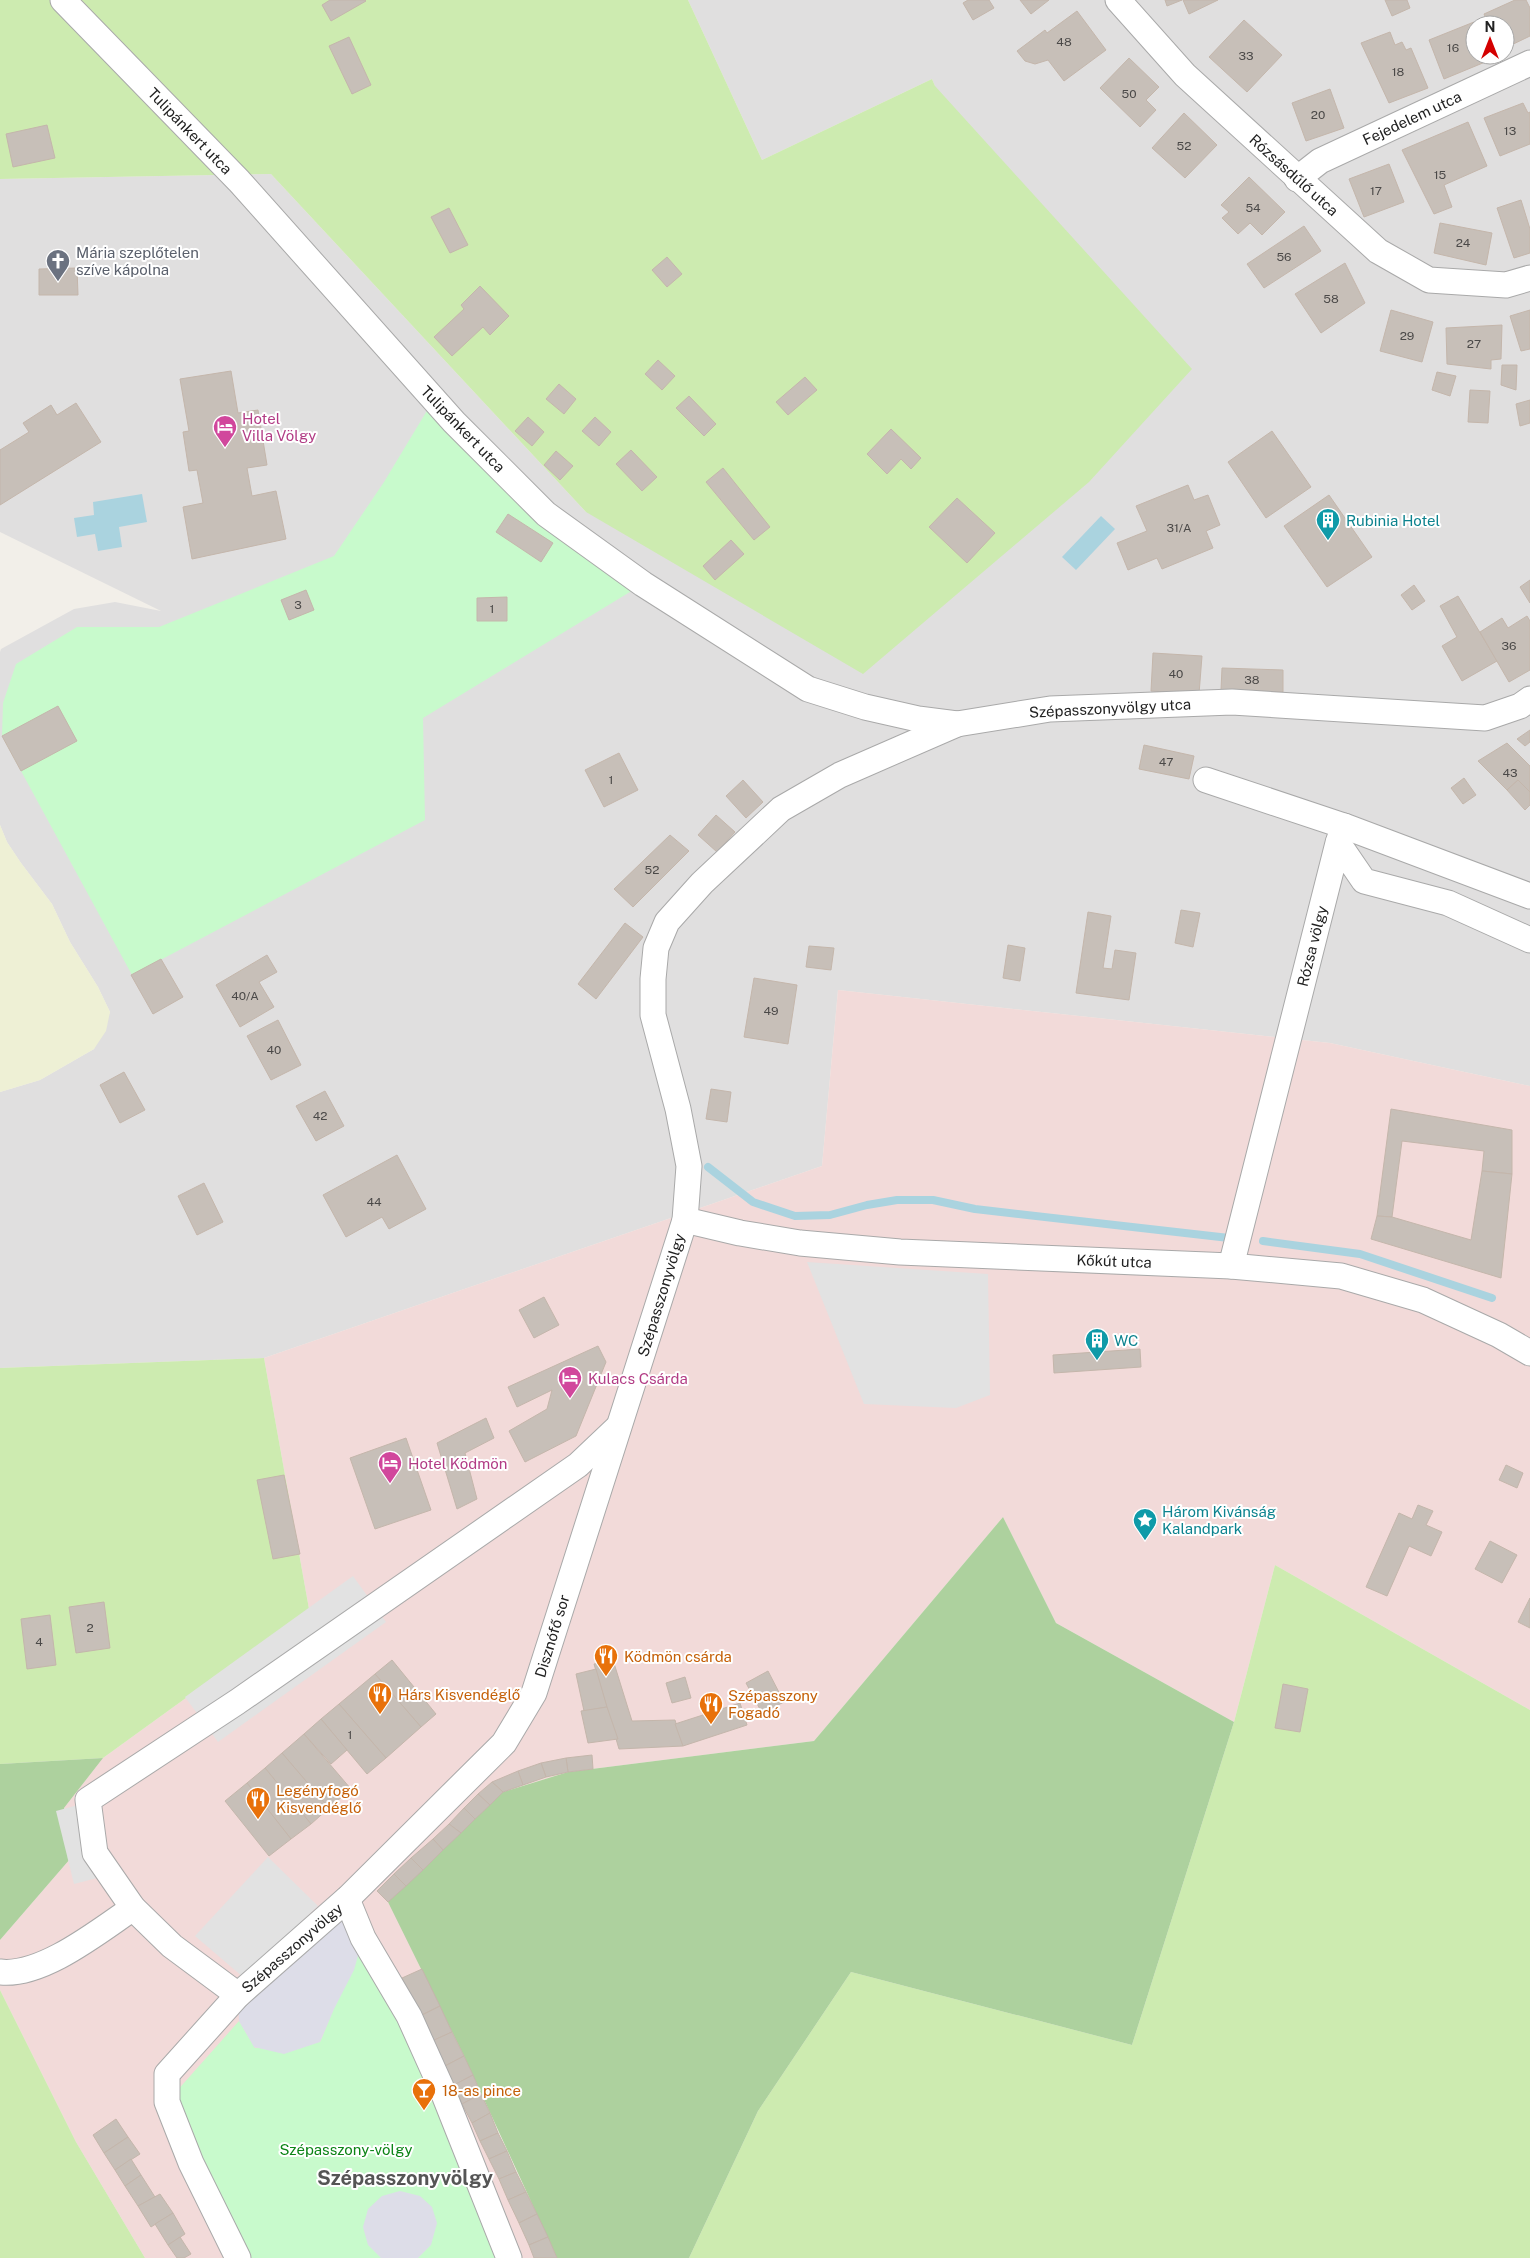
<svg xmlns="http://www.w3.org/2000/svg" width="1530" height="2258" font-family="'Public Sans',sans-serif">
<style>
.residential{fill:#e0dfdf;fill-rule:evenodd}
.commercial{fill:#f2dad9}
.farmland{fill:#eef0d5}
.grass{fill:#cdebb0}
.forest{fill:#add19e}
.park{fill:#c8facc}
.parking{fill:#e2e2e2}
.plaza{fill:#dddde8}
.water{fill:#aad3df}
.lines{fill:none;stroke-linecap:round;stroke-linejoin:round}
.stream{stroke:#aad3df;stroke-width:8}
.building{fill:#c7bfb8;stroke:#c4b6ab}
.street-casing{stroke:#a9a9a9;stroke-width:27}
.street{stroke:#fff;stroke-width:25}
.labels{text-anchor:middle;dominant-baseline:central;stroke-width:4;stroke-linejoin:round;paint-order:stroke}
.number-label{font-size:12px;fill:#4b4948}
.street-label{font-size:15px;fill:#222;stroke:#fff}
.worship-label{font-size:15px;fill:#5b616d;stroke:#fff;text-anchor:start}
.hotel-label{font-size:15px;fill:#b23c85;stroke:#fff;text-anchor:start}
.culture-label{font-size:15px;fill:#0d838f;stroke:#fff;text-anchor:start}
.food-label{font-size:15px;fill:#c56008;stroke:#fff;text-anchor:start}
.park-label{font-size:15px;fill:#0c8416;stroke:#fff}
.district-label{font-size:20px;font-weight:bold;fill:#555;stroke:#fff}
</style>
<rect width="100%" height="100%" fill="#f2efe9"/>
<!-- residential -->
<path class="residential" d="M688,0H1530V1086L1330,1043L838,990L822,1166L264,1358L0,1368V1092L40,1080L94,1049L110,1012L98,987L70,942L52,904L21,863L7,842L0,825V652L1,649L74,609L115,602L161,611L0,532V179L271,174L586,512L935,86L932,79L762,160ZM1475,25H1505V55H1475Z"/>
<!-- commercial -->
<path class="commercial" d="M838,990L1330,1043L1530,1086V1710L1275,1565L1234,1722L1056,1623L1003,1517L814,1741L568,1772L503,1792L389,1902L422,1969L557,2258H145L76,2142L0,1990V1940L70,1859L64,1808L103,1758L309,1609L264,1358L822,1166Z"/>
<!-- farmland -->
<path class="farmland" d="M0,825L7,842L21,863L52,904L70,942L98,987L110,1012L106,1031L94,1049L40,1080L0,1092Z"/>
<!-- grass -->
<g class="grass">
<path d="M0,0H688L762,160L932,79L935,86L1192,369L1089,482L863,674L586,512L271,174L0,179Z"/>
<path d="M264,1358L309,1609L103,1758L0,1764V1368Z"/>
<path d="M1275,1565L1530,1710V2258H689L758,2111L851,1972L1132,2045L1234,1722Z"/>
<path d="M0,1990L76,2142L145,2258H0Z"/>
</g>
<!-- forest -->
<g class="forest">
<path d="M1003,1517L1056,1623L1234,1722L1132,2045L851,1972L758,2111L689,2258H557L464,2056L388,1902L503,1792L568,1772L814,1741Z"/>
<path d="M103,1758L64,1808L70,1859L0,1940V1764Z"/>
</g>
<!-- park -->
<g class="park">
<path d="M434,399L643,584L423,718L425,820L132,975L2,736L3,703L16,664L77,627H159L334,556L384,482Z"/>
<path d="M363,1938L509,2258H244L167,2102L239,2021L255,2048L320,2042Z"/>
</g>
<!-- parking -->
<g class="parking">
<path d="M807,1262L988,1274L990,1395L956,1408L864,1404Z"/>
<path d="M353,1576L386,1622L218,1742L185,1697Z"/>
<path d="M78,1805L97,1878L74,1884L56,1811Z"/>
<path d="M268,1857L318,1906L243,1977L195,1936Z"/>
</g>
<!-- plaza -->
<g class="plaza">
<path d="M347,1899L363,1938L354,1970L334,2009L320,2042L284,2054L254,2047L239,2021L238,1995Z"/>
<path d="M400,2191L420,2196L432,2207L437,2223L431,2245L418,2258H381L368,2245L363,2227L368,2209L382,2196Z"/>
</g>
<!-- water -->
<g class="water">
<path d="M142,494L147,522L119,527L122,547L98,551L95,534L77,537L74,518L94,515L93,502Z"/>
<path d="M1101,516L1115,529L1076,570L1062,557Z"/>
</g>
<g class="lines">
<!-- stream -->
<g class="stream">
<path d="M708,1167L753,1202L795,1216L830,1215L867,1205L897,1200H933L975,1209L1229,1238"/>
<path d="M1263,1241L1360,1254L1492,1298"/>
</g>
</g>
<!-- building -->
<g class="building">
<path d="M330,0H365L366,1L331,21L322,5Z"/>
<path d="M968,0H989L994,8L973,20L963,3Z"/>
<path d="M1020,0H1049L1031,14Z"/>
<path d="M1165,0H1182L1167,6Z"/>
<path d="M1183,0H1218L1189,14Z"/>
<path d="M1385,0H1407L1410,8L1392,16Z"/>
<path d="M1515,0H1526L1530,8V36L1505,48V25H1489L1484,14Z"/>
<path d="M1077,11L1106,50L1064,81L1048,60L1035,64L1025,61L1017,51L1045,30L1047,33Z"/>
<path d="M1244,20L1282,55L1247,92L1209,57Z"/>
<path d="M1474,22L1475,55H1487L1490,60L1444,79L1429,40Z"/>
<path d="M1390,32L1395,45L1402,42L1406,50L1411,48L1428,88L1389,103L1361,43Z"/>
<path d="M349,37L371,85L352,94L329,46Z"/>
<path d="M1129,58L1159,87L1146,100L1156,110L1140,127L1100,88Z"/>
<path d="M1330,89L1344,128L1306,141L1292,103Z"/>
<path d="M1523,103L1528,113L1530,112V144L1500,156L1484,118Z"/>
<path d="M1184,113L1217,145L1185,178L1152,148Z"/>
<path d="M1468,122L1487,166L1444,185L1452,207L1434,214L1402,150Z"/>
<path d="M47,125L55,158L13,167L6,134Z"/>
<path d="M1389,164L1404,202L1364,217L1349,179Z"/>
<path d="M1249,177L1285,212L1262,235L1250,223L1238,234L1222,218L1229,212L1221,205Z"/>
<path d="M1521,200L1530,229V253L1514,258L1497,208Z"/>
<path d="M449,208L468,245L450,253L431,217Z"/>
<path d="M1440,223L1492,233L1486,265L1434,253Z"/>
<path d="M1304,226L1321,251L1264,288L1247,264Z"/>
<path d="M667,257L682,274L667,287L652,270Z"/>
<path d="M1345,263L1365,303L1321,333L1295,294Z"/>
<path d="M77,268L78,295H39V269Z"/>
<path d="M480,286L509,316L490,335L483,327L452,356L434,337L464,309L461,305Z"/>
<path d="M1391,310L1433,322L1422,362L1380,351Z"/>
<path d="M1530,310V349L1521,351L1510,316Z"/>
<path d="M1502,325L1501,359L1491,360V369L1447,364L1446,328Z"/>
<path d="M658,360L675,376L662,390L645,374Z"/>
<path d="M1502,365H1517L1516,390L1501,385Z"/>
<path d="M231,371L238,413L258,410L267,465L247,468L252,496L276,491L286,539L192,559L183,507L203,503L197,470L189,471L183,432L189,431L180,379Z"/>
<path d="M1437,372L1456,376L1450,396L1432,390Z"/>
<path d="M805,377L817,390L788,415L776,402Z"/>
<path d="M559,384L576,399L564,414L546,399Z"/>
<path d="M1470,390L1490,391L1488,423L1468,422Z"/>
<path d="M689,396L716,424L704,436L676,408Z"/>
<path d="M1530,400V423L1520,426L1516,404Z"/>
<path d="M76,403L101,442L0,505V450L29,432L23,423L51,405L57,415Z"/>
<path d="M528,417L544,432L532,446L515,431Z"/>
<path d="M595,417L611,432L599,446L582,431Z"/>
<path d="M891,429L921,458L911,469L901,459L887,474L867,454Z"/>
<path d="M1272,431L1311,487L1266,518L1228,462Z"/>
<path d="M631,450L657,477L642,491L616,464Z"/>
<path d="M556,451L573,466L560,480L544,465Z"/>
<path d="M723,468L770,527L754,540L706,482Z"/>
<path d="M1188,485L1194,500L1208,495L1220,525L1206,531L1213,548L1162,569L1157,558L1128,570L1117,543L1147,531L1136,506Z"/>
<path d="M1329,495L1372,557L1327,587L1284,526Z"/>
<path d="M957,498L995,533L967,563L929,527Z"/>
<path d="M508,514L553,543L541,562L496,532Z"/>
<path d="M731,540L744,554L715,580L703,566Z"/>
<path d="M1530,580V603L1520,587Z"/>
<path d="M1414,585L1425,601L1412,610L1401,595Z"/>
<path d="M306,590L314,610L289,620L281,600Z"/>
<path d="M1458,596L1497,661L1462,681L1442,646L1457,637L1440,606Z"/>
<path d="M507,597V621H477V598Z"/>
<path d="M1527,616L1530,621V670L1509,682L1480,632L1502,618L1508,628Z"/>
<path d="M1153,653L1202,656L1199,694L1151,691Z"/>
<path d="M1222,668L1283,670V692L1221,690Z"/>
<path d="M58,706L77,741L21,771L2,736Z"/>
<path d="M1530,730V742L1525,746L1517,739Z"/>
<path d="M1507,743L1530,766V792L1518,780L1507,790L1478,761Z"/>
<path d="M1144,745L1194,756L1189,779L1139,769Z"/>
<path d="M619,753L638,790L604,807L585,770Z"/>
<path d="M1464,778L1476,795L1463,804L1451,788Z"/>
<path d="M743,780L763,802L746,818L726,796Z"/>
<path d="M1518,780L1530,792V805L1525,810L1507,790Z"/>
<path d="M716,815L735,832L717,852L698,835Z"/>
<path d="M670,835L689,851L633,907L614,889Z"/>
<path d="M1181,910L1200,913L1193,947L1175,943Z"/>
<path d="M1088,912L1111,916L1103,968L1112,969L1115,950L1136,953L1129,1000L1076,993Z"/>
<path d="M625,923L643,937L596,999L578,984Z"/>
<path d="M1008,945L1025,948L1020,981L1003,978Z"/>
<path d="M809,946L834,948L831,970L806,967Z"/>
<path d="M267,955L277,972L259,982L274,1007L240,1027L216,985Z"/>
<path d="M161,959L183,997L153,1014L131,975Z"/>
<path d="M754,978L797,985L788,1044L744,1037Z"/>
<path d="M278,1020L301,1065L271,1080L247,1036Z"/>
<path d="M124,1072L145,1110L120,1123L100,1085Z"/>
<path d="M711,1089L731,1092L727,1122L706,1119Z"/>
<path d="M325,1091L344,1126L316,1141L296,1106Z"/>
<path d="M1391,1109L1512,1130V1174L1482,1171L1484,1151L1402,1141L1392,1217L1377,1216Z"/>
<path d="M397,1155L426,1209L389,1229L382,1217L346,1237L323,1195Z"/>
<path d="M1482,1171L1512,1174L1501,1278L1371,1239L1377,1216L1392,1217L1471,1240Z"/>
<path d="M204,1183L223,1222L197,1235L178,1196Z"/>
<path d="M544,1297L559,1325L534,1338L519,1310Z"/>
<path d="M598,1346L606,1362L576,1436L525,1462L509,1431L547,1409L552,1390L517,1407L508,1387Z"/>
<path d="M1140,1349L1141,1367L1054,1373L1053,1355Z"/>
<path d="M486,1418L494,1438L465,1453L477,1499L457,1509L437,1443Z"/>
<path d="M406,1438L431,1510L375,1529L350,1458Z"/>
<path d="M1506,1465L1523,1473L1517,1488L1499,1480Z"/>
<path d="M284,1475L300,1554L273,1559L257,1480Z"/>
<path d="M1418,1505L1433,1511L1426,1525L1442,1532L1431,1556L1409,1546L1387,1596L1366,1587L1399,1513L1412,1519Z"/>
<path d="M1490,1541L1517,1555L1502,1583L1475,1569Z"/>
<path d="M1530,1598V1628L1518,1622Z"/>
<path d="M104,1602L110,1648L76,1653L69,1607Z"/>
<path d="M50,1615L56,1665L27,1669L21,1619Z"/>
<path d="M392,1660L436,1714L421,1727L375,1674Z"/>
<path d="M613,1660L632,1721L675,1720L683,1746L619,1749L594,1664Z"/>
<path d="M596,1669L607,1707L584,1711L576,1674Z"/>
<path d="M768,1671L784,1702L762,1713L746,1683Z"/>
<path d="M375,1674L421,1727L386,1758L339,1704Z"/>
<path d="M685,1677L691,1698L672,1703L666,1683Z"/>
<path d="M1283,1684L1308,1689L1300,1732L1275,1728Z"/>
<path d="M740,1703L747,1725L683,1746L675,1724Z"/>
<path d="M339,1704L386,1758L367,1774L321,1719Z"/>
<path d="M607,1707L618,1739L588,1743L581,1711Z"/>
<path d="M321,1719L347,1750L331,1764L304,1734Z"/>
<path d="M304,1734L351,1789L329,1808L282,1753Z"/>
<path d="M282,1753L329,1808L311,1824L265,1768Z"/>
<path d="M592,1755L593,1769L568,1772L566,1758Z"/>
<path d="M566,1758L568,1772L546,1777L541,1763Z"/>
<path d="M541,1763L546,1777L523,1785L518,1771Z"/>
<path d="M265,1768L311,1824L291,1839L247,1783Z"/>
<path d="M518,1771L523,1785L503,1792L492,1782Z"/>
<path d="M492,1782L503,1792L490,1805L478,1794Z"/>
<path d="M247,1783L291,1839L269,1856L225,1801Z"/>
<path d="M478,1794L490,1805L475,1819L464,1808Z"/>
<path d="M464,1808L475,1819L461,1833L449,1824Z"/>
<path d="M449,1824L461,1833L443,1850L433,1839Z"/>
<path d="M433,1839L443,1850L423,1870L411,1858Z"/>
<path d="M411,1858L423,1870L406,1886L394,1874Z"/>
<path d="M394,1874L406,1886L388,1902L377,1891Z"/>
<path d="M422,1969L440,2006L420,2016L402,1978Z"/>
<path d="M440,2006L452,2032L432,2041L420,2016Z"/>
<path d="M452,2032L464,2056L445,2066L432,2041Z"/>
<path d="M464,2056L473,2075L454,2085L445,2066Z"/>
<path d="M473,2075L481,2094L462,2104L454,2085Z"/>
<path d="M481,2094L490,2113L472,2123L462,2104Z"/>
<path d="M490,2113L498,2133L480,2141L472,2123Z"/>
<path d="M116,2119L128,2137L104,2153L93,2135Z"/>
<path d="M498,2133L507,2151L489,2159L480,2141Z"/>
<path d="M128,2137L140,2154L115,2170L104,2153Z"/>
<path d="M507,2151L516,2172L499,2179L489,2159Z"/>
<path d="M131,2159L141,2175L125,2186L115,2170Z"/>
<path d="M516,2172L526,2192L508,2200L499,2179Z"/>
<path d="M141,2175L155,2197L138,2206L125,2186Z"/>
<path d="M526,2192L537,2214L519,2223L508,2200Z"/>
<path d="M160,2194L173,2213L151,2227L138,2206Z"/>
<path d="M173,2213L185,2234L168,2245L155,2224Z"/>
<path d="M537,2214L548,2237L529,2245L519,2223Z"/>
<path d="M180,2237L191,2254L184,2258H177L168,2245Z"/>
<path d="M548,2237L557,2258H534L529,2245Z"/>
</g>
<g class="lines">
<!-- street casing -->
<g class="street-casing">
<g id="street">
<path d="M63,0L239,181L454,422L546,514L643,584L808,689L865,707L918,719L957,724"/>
<path d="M1118,0L1185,75L1378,251L1429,280L1506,285L1530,278"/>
<path d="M1297,179L1320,161L1530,63"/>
<path d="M1206,780L1344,826L1339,840"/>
<path d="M1344,826L1530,896"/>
<path d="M685,1220L740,1233L800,1243L900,1252L1231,1266L1341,1276L1423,1300L1499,1335L1530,1353"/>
<path d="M1231,1266L1338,843L1364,881L1448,903L1530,940"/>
<path d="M347,1899L363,1938L409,2016L441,2087L509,2258"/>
<path d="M0,1972C42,1977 99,1931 133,1908"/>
<path d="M238,1995L172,1946L133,1908L95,1853L88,1800L237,1702L578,1465L616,1429"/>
<path d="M238,2258L191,2163L167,2102V2074L238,1995L347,1899L504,1743L534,1693L685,1220L689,1166L678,1109L653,1015V979L656,948L667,922L702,883L781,809L840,775L957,724L1050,709L1232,702L1485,718L1520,706L1530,699"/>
</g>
</g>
<!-- street -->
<use href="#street" class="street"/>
</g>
<!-- icons -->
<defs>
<g id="church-pin" transform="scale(1.25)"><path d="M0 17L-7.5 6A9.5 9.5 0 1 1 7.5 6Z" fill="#6b7280" stroke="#fff"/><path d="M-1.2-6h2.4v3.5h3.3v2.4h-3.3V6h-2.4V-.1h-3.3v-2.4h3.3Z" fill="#fff"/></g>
<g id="hotel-pin" transform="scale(1.25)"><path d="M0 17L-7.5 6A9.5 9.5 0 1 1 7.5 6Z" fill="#d1479c" stroke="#fff"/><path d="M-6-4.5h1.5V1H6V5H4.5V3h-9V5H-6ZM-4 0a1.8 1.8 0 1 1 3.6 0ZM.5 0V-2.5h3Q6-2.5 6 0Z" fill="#fff"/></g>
<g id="building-pin" transform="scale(1.25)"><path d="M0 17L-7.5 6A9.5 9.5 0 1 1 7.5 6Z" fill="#0f9aa8" stroke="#fff"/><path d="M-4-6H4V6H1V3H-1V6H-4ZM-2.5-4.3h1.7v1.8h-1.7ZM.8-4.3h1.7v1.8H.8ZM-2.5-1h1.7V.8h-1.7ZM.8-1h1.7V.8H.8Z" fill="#fff"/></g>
<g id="sight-pin" transform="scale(1.25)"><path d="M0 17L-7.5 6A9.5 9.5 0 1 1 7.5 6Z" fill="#0f9aa8" stroke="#fff"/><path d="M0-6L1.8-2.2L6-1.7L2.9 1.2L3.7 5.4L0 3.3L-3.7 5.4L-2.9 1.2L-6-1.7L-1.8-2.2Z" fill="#fff"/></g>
<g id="restaurant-pin" transform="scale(1.25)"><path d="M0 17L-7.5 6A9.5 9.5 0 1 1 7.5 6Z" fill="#e8710a" stroke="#fff"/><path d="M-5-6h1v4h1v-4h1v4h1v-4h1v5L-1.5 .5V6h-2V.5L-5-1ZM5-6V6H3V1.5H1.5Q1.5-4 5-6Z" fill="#fff"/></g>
<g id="bar-pin" transform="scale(1.25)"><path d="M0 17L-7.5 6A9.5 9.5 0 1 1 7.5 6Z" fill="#e8710a" stroke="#fff"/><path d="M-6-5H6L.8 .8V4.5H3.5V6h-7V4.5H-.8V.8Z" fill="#fff"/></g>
</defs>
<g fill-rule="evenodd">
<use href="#church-pin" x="58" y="261"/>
<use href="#hotel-pin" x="225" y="427"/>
<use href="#building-pin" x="1328" y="520"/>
<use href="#building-pin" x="1097" y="1340"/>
<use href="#hotel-pin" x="570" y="1378"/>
<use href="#hotel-pin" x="390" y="1463"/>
<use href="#sight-pin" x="1145" y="1520"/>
<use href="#restaurant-pin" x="606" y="1656"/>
<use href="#restaurant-pin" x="380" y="1694"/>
<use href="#restaurant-pin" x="711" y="1704"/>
<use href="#restaurant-pin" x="258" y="1799"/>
<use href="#bar-pin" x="424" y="2090"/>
</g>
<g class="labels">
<!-- number labels -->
<g class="number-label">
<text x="1064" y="42">48</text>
<text x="1453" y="48">16</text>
<text x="1246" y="56">33</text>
<text x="1398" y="72">18</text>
<text x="1129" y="94">50</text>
<text x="1318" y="115">20</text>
<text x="1510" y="131">13</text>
<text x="1184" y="146">52</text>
<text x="1440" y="175">15</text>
<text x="1376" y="191">17</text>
<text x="1253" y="208">54</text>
<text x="1463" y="243">24</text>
<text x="1284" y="257">56</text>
<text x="1331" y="299">58</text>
<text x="1407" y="336">29</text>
<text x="1474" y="344">27</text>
<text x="1179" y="528">31/A</text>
<text x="298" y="605">3</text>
<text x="492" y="609">1</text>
<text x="1509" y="646">36</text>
<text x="1176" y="674">40</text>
<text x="1252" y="680">38</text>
<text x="1166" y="762">47</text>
<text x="1510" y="773">43</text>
<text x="611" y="780">1</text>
<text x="652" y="870">52</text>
<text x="245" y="996">40/A</text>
<text x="771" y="1011">49</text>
<text x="274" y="1050">40</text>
<text x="320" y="1116">42</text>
<text x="374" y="1202">44</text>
<text x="90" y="1628">2</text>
<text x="39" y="1642">4</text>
<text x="350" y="1735">1</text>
</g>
<!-- street labels -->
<g class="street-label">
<text transform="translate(1412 118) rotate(-25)">Fejedelem utca</text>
<text transform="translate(190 131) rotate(46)">Tulipánkert utca</text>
<text transform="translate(1294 175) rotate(42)">Rózsásdűlő utca</text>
<text transform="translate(463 429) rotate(46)">Tulipánkert utca</text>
<text transform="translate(1110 708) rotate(-3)">Szépasszonyvölgy utca</text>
<text transform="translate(1312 946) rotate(-76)">Rózsa völgy</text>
<text transform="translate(1114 1261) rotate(2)">Kőkút utca</text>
<text transform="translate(661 1295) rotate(-73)">Szépasszonyvölgy</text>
<text transform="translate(552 1636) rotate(-73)">Disznófő sor</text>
<text transform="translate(292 1948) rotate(-41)">Szépasszonyvölgy</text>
</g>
<!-- worship labels -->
<g class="worship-label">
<text x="76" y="252">Mária szeplőtelen<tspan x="76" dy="17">szíve kápolna</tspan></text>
</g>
<!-- hotel labels -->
<g class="hotel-label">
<text x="242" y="418">Hotel<tspan x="242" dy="17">Villa Völgy</tspan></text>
<text x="588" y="1378">Kulacs Csárda</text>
<text x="408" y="1463">Hotel Ködmön</text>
</g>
<!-- culture labels -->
<g class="culture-label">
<text x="1346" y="520">Rubinia Hotel</text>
<text x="1114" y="1340">WC</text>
<text x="1162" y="1511">Három Kivánság<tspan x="1162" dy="17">Kalandpark</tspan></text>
</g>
<!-- food labels -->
<g class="food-label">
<text x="624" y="1656">Ködmön csárda</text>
<text x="398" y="1694">Hárs Kisvendéglő</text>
<text x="728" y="1695">Szépasszony<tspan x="728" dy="17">Fogadó</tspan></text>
<text x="276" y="1790">Legényfogó<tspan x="276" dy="17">Kisvendéglő</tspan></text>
<text x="442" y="2090">18-as pince</text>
</g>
<!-- park labels -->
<g class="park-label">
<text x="346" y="2149">Szépasszony-völgy</text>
</g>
<!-- district labels -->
<g class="district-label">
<text x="405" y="2178">Szépasszonyvölgy</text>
</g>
</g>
<!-- north arrow -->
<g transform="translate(1490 40)"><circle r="24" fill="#ffffff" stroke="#a7a7a7"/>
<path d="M0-4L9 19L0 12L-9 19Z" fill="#d40000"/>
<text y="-8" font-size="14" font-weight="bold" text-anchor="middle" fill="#222222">N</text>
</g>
</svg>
